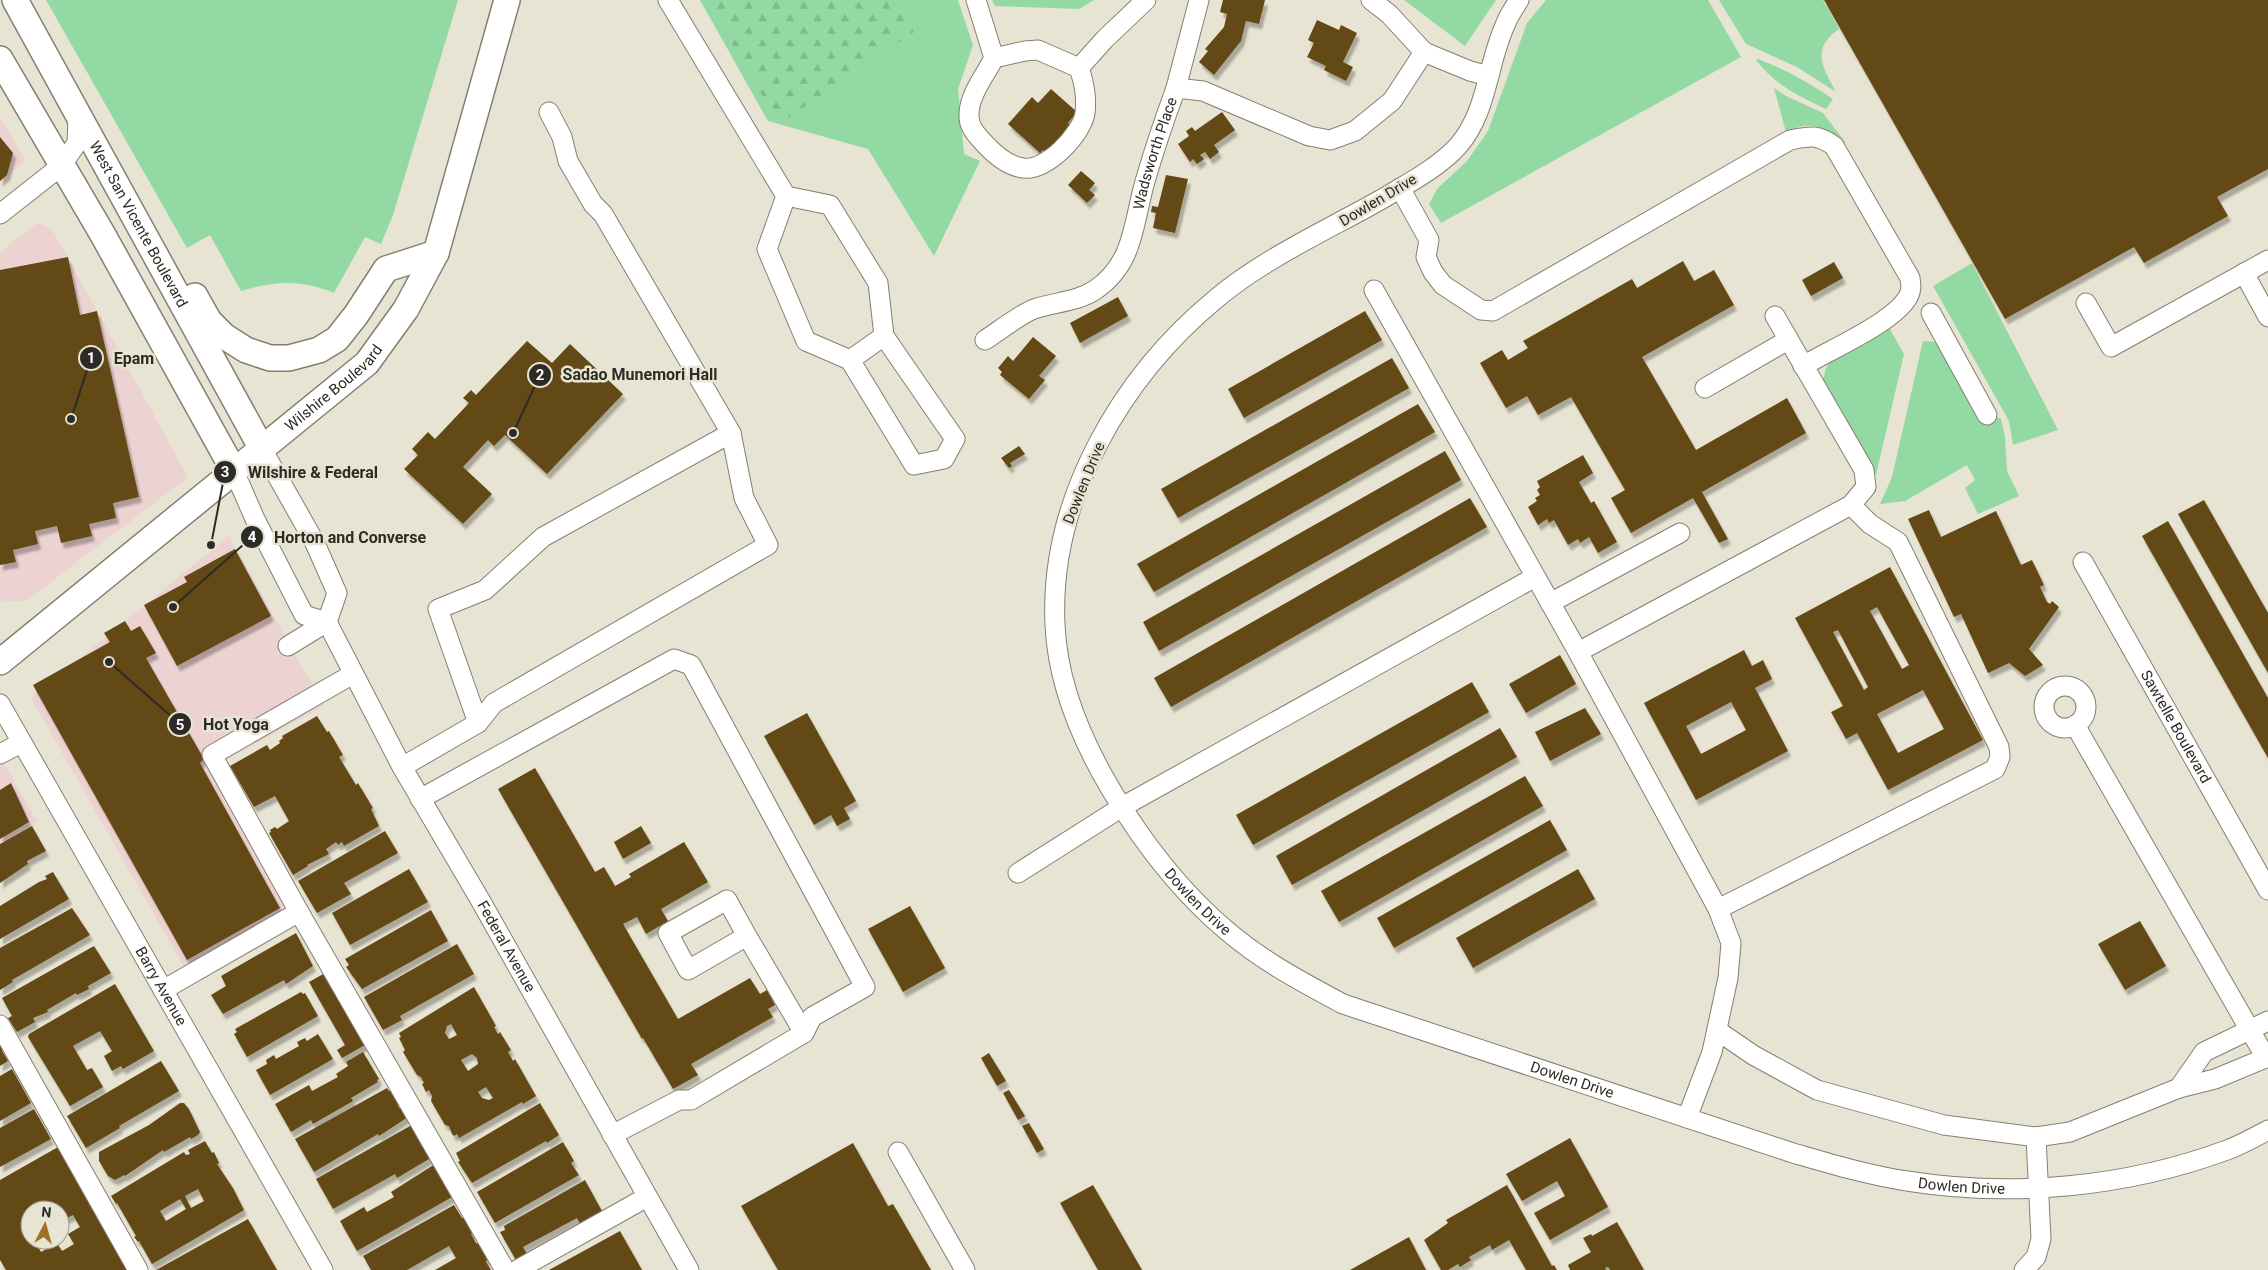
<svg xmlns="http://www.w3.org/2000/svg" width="2268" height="1270" font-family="Roboto,sans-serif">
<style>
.commercial{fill:#edd2d2}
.grass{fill:#92d9a3}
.forest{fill:url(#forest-firs)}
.building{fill:#644814;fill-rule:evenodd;filter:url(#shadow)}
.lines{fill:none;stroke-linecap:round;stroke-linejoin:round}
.minor-casing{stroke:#847f71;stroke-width:21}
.major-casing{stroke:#847f71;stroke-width:28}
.minor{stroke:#fff;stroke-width:19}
.major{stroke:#fff;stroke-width:25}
.labels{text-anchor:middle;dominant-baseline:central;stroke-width:5;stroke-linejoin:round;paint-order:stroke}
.street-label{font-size:15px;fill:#2d2b25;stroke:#e8e4d3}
.leader{fill:none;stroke:#2d2b25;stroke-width:2}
.callout-dot{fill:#2d2b25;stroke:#e8e4d3;stroke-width:2}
.mark-label{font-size:15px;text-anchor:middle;font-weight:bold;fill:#fff}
.callout-label{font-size:16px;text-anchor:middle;font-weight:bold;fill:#2d2b25;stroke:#e8e4d3;stroke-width:5;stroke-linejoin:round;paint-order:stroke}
</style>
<defs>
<pattern id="forest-firs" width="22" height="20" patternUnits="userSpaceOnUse" patternTransform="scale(1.25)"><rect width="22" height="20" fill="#92d9a3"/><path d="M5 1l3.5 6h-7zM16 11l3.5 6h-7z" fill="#7eba8c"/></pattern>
<filter id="shadow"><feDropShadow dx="3" dy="5.5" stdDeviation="1" flood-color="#0004"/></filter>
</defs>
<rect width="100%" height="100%" fill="#e8e4d3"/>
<!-- commercial -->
<g class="commercial">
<path d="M0,118L26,161L0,182Z"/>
<path d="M38,223L52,229L188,477L26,601L3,602L0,600V252Z"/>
<path d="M229,536L324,706L224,761L309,914L193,983L31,698Z"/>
<path d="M0,757L37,821L0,843Z"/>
</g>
<!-- grass -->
<g class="grass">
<path d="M46,0H458L393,215L381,244L365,237L334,293C300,279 275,281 241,291L210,235L187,248Z"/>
<path d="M700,0H958L973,45L958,89L964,154L980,161L934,256L868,149L768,121Z"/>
<path d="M992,0H1094L1079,9L995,6Z"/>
<path d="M1404,0H1496L1465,46Z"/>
<path d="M1546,0H1708L1741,57L1441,223L1429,204L1438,188L1467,161L1488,131L1527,23Z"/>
<path d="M1719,0H1823L1839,29C1810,49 1823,68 1836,92L1797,67L1746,44Z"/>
<path d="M1758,59C1785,69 1809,83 1833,99L1826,109C1797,95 1776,86 1756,60Z"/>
<path d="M1774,88L1786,96L1823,113L1845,142V147C1828,126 1811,119 1786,132Z"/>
<path d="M1972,263L2058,430L2013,445L2009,421L1933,286Z"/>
<path d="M1887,324L1904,354L1876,475L1823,380L1826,368L1834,355Z"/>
<path d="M1923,341L1940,342L1995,416L2001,419L2005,437L2007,471L2019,496L1978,514L1965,488L1975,480L1967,465L1905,501L1880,504L1892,477Z"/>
</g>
<!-- forest -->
<path class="forest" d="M706,0H897L914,32L779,124Z"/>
<!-- building -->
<g class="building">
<path d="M1223,0H1265L1259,24L1246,21L1241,41L1214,75L1199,62L1208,51L1205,49L1224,27L1227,14L1220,12Z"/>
<path d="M1824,0H2268V169L2217,197L2228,216L2144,263L2134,247L2005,319Z"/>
<path d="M1317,20L1339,30L1341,25L1357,33L1343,62L1353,67L1346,81L1324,70L1326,66L1307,57L1314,43L1308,40Z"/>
<path d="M1051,89L1077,112L1068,123L1070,125L1067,127L1070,130L1048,154L1043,150L1040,153L1008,124L1032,97L1038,103Z"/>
<path d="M1222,112L1235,130L1214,145L1219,152L1210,159L1205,152L1200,155L1204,159L1197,164L1193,159L1190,162L1178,144L1189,136L1186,131L1192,127L1195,131Z"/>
<path d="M0,137L13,153L7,175L0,181Z"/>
<path d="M1081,171L1095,183L1089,190L1095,195L1087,203L1068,185Z"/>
<path d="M1166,175L1188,179L1175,233L1153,228L1156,213L1151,212L1152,206L1158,207Z"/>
<path d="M68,257L80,315L97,311L139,497L113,503L116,518L89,524L92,536L61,543L57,526L35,531L38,544L13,550L16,562L0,565V270Z"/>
<path d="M1683,261L1694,281L1714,270L1734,305L1642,357L1696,450L1787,398L1806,433L1702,492L1728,539L1719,543L1693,498L1631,533L1611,498L1625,490L1571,397L1538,415L1527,396L1506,408L1480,363L1502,350L1508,360L1528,348L1523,341L1632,279L1637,288Z"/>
<path d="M1834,262L1843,278L1811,296L1802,280Z"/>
<path d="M1118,297L1128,316L1080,343L1070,323Z"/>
<path d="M1365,311L1382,340L1244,418L1228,389Z"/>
<path d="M1033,337L1056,356L1039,376L1045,380L1029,399L1000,375L1002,372L998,368L1008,356L1013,361Z"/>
<path d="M527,341L552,363L570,344L623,394L547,474L505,435L494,446L488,440L463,467L492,494L463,524L404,469L418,455L412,449L428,432L435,439L469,403L463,398L471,390L476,395Z"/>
<path d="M1392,358L1409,388L1178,518L1161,489Z"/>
<path d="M1418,404L1435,432L1154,592L1137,564Z"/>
<path d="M1019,446L1025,454L1010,463L1012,466L1009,468L1001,458Z"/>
<path d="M1445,451L1461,480L1159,651L1143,622Z"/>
<path d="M1583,455L1593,473L1579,482L1591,503L1594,501L1617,542L1598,553L1589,537L1580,543L1578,539L1568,545L1554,520L1549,523L1547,519L1538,525L1528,507L1537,501L1535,498L1540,495L1537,490L1540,487L1537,481Z"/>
<path d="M1470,498L1487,527L1171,707L1154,678Z"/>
<path d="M2204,500L2268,613V673L2178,514Z"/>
<path d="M1929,510L1941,537L1996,511L2021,565L2032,560L2044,585L2040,587L2047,602L2050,604L2052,601L2059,607L2029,649L2043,665L2025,676L2009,663L1988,673L1961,614L1954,617L1908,519Z"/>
<path d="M2168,521L2268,698V758L2142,536Z"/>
<path d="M235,549L271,616L177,666L144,605L187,582L184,577Z"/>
<path d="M1890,567L1983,740L1888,790L1857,733L1846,739L1831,712L1843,706L1795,618ZM1877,607L1909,665L1902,669L1870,611ZM1838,630L1868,687L1864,690L1833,632ZM1923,690L1944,729L1898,753L1877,714Z"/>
<path d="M125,621L131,631L140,626L156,653L146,658L204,759L200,763L280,908L187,960L33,685L110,642L104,633Z"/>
<path d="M1744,650L1752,666L1763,660L1772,679L1755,688L1788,751L1696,800L1644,703ZM1731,702L1746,730L1701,754L1686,726Z"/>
<path d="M1560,655L1576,684L1526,713L1509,684Z"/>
<path d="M1472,682L1489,712L1253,845L1236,815Z"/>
<path d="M1585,708L1601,734L1550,761L1535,732Z"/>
<path d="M807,713L856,801L844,808L850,819L837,826L831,815L814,825L764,736Z"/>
<path d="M317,716L327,732L329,731L343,755L339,757L356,785L358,783L373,808L371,809L379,826L344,846L342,842L338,845L336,842L326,849L329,854L307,865L308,866L293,875L269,833L271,832L270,830L275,827L277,829L289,821L275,796L254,807L230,766L267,745L270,750L280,743L279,741L283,738L282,736Z"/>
<path d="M1500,728L1517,757L1292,885L1276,856Z"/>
<path d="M535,768L595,872L604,867L615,886L631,877L629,874L684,842L708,882L661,909L668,921L646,934L637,917L623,924L678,1019L750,978L760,994L767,990L775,1005L768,1009L773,1017L691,1064L698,1075L673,1089L643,1038L642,1039L498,789Z"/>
<path d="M1525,776L1543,806L1339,922L1321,891Z"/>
<path d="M11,783L29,822L0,839V790Z"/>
<path d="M1550,820L1567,850L1394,948L1377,918Z"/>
<path d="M32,826L46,851L27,861L28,864L0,883V844Z"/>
<path d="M641,826L651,843L623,859L614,842Z"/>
<path d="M385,831L398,853L344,883L351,894L317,913L298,881Z"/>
<path d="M409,869L428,902L350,945L332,913Z"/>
<path d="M1578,869L1595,899L1473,968L1456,938Z"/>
<path d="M53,872L69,899L0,939V906L39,882L47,879L45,876Z"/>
<path d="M910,906L945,968L903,992L868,929Z"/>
<path d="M72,908L90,935L12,980L13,982L0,990V948Z"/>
<path d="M431,910L448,941L362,989L346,967L349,965L345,959Z"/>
<path d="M2140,921L2166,966L2125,990L2098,944Z"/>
<path d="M296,933L313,966L286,984L284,980L223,1014L211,995L226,986L221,976Z"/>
<path d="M457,944L474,974L400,1016L402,1020L383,1030L364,997Z"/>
<path d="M94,946L111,973L88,986L89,989L77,995L76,993L47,1010L48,1012L33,1018L35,1022L17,1032L8,1018L12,1016L2,998Z"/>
<path d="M325,973L365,1045L342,1058L337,1050L345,1045L309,982Z"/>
<path d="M115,984L154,1051L123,1069L121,1066L112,1071L104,1056L112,1051L100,1031L73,1046L87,1070L92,1068L103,1087L70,1106L28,1037L29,1034Z"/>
<path d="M474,987L496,1026L494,1027L498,1034L500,1032L511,1050L508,1052L513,1061L515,1059L536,1096L523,1104L522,1102L459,1138L457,1134L454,1136L452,1134L449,1126L445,1125L431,1101L432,1096L429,1090L426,1092L422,1084L424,1083L421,1077L417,1075L403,1052L405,1050L399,1038L401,1037L399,1033ZM451,1024L457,1035L449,1039L445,1033L447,1026ZM472,1054L477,1058L478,1064L468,1071L461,1060ZM486,1087L493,1098L489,1100L482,1098L478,1092Z"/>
<path d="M301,992L303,994L305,993L318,1016L247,1057L234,1034L237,1032L235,1029Z"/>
<path d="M318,1034L333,1059L270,1095L256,1070L267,1064L266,1060L274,1055L276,1059L299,1046L297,1042L305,1038L307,1041Z"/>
<path d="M0,1041L5,1049L2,1051L8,1061L0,1066Z"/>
<path d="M363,1052L379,1079L377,1080L378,1082L351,1098L353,1101L313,1124L311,1120L291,1132L275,1104L309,1085L312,1091L338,1077L336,1074L348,1066L346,1062Z"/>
<path d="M989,1053L1006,1081L997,1086L981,1058Z"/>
<path d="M161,1061L179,1091L119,1126L120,1128L86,1148L67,1116Z"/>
<path d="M12,1069L31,1103L0,1121V1076Z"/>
<path d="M387,1088L389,1091L392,1089L401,1104L398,1106L400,1109L403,1108L408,1116L405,1119L379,1136L378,1134L314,1172L295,1139Z"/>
<path d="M1009,1090L1025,1116L1018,1120L1003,1093Z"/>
<path d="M180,1103H184L189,1109L200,1132L198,1135L191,1139L190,1137L164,1152L163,1150L125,1176L124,1175L115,1180L108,1176L99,1161V1152L149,1125Z"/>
<path d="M540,1103L559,1135L547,1143L546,1141L472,1183L458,1162L460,1161L456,1153Z"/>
<path d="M34,1109L51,1139L0,1167V1128Z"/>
<path d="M1029,1123L1044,1149L1037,1153L1022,1126Z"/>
<path d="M410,1126H413L422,1147L425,1146L431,1157L429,1159L397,1178L395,1174L333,1209L316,1179Z"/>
<path d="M1570,1138L1608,1207L1550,1240L1534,1213L1565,1196L1557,1181L1522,1201L1506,1174Z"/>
<path d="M205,1141L212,1153L214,1152L219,1163L217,1164L233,1188L244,1210L152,1264L139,1241L138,1242L134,1237L136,1236L117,1203L116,1204L111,1196L184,1152L186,1155L190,1154L188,1150ZM198,1189L204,1201L191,1208L185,1196ZM180,1199L186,1209L166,1221L160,1211Z"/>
<path d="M563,1142L574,1161L571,1163L579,1175L495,1223L477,1192Z"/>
<path d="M853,1143L888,1206L893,1204L931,1270H778L741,1206Z"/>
<path d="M58,1147L128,1270H6L0,1260V1180ZM30,1210H60L61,1221L73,1215L80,1227L68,1234L74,1244L62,1251L57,1243L41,1252L34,1240H30Z"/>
<path d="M435,1164L452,1197L357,1251L340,1221L364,1207L367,1212L394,1197L391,1192Z"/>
<path d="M585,1180L603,1213L581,1226L577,1218L523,1247L528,1256L517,1262L500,1232L505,1230L504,1226Z"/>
<path d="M1093,1185L1142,1270H1098L1060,1203Z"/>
<path d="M1507,1185L1552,1266L1554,1265L1557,1270H1526L1509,1240L1492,1250L1490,1245L1469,1257L1471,1260L1460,1267L1458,1264L1448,1270H1441L1424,1240L1448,1223L1446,1220Z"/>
<path d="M454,1205L462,1218H467L474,1231L471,1234L476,1243L482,1245L488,1257L486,1262L491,1270H435L456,1258L449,1246L407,1270H371L363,1256Z"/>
<path d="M248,1219L277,1270H156Z"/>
<path d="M1617,1222L1644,1270H1610L1608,1267L1605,1268L1606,1270H1570L1568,1265L1591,1252L1583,1238L1591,1234L1592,1236Z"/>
<path d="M620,1231L642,1270H549Z"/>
<path d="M1409,1237L1426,1270H1350Z"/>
</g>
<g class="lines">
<!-- minor casing -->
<g class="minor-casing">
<g id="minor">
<path d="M668,0L786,196L830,205L878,283L884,336L850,360L806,341L767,249L786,196"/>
<path d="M976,0L994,58C986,74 969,95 969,114C968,127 977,135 984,143C994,154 1008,166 1023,168C1046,172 1082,134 1085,113C1087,97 1084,82 1079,68L1038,50L1025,51L994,58"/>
<path d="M1371,0L1389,14L1424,52L1470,71L1489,76"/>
<path id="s1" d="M1519,0C1514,8 1509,15 1506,23C1487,63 1488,112 1458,146C1438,168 1407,184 1382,199C1329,229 1263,259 1217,298C1122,376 1049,499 1055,625C1058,694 1090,759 1127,815C1155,858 1187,897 1226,930C1262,961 1302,982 1343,1004L1793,1153C1831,1164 1868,1175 1907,1181C2013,1198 2127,1187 2227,1150C2241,1145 2255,1137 2268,1130"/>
<path d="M1079,68L1105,39L1146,0"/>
<path d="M1176,88L1199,0"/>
<path d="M1400,188L1429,240L1426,257L1433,272L1443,285L1481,310L1493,311L1790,140C1810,136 1817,134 1834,146L1910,278C1911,285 1912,290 1908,297C1893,323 1831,349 1803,366"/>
<path d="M0,214L61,166L77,143L78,117"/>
<path d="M2244,273L2268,317"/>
<path d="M1374,290L1578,652L1718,909L1731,943L1728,978L1712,1052L1687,1118"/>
<path d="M2086,303L2111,347L2268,260"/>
<path d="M1931,313L1987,415"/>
<path id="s2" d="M985,340C999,331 1019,315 1034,309C1054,302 1077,302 1095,290C1136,262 1133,220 1146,178C1155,147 1165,118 1176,88L1203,91L1309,136L1330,140L1355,131L1392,101L1424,52"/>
<path d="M850,360L914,465L944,459L955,439L884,336"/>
<path d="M1705,388L1788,340"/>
<path d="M262,449L314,541L337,593L327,622"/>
<path id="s3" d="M234,471L255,519L304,615L327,622L402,767L479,898L689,1270"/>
<path id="s4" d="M2083,562L2268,890"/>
<path d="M1550,603L1680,533"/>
<path d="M288,646L327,622"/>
<path d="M1578,652L1851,505L1866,487L1864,470L1775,316"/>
<path d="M353,674L212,755L299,912L505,1270"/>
<circle cx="2065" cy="707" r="21"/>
<path id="s5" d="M0,704L323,1270"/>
<path d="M478,723L438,609L485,590L543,537L731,433"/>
<path d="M2075,725L2266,1058"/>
<path d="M0,754L21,743"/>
<path d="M402,767L478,723L494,703L768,545L744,498L731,433L603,214L593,204L568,161L562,137L549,112"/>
<path d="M420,799L674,659L691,665L865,987L812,1017L804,1033L691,1100H679L612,1135"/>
<path d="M1018,873L1122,807L1535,577"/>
<path d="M1718,909L1995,769L2000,757L1999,747L1898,542L1870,524L1851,505"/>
<path d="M747,936L727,900L668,933L688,970L747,936L804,1033"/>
<path d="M163,990L299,912"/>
<path d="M0,1025L138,1270"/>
<path d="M1718,1031L1753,1055L1817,1090L1944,1125L2036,1137L2070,1132L2179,1088L2215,1079L2268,1057"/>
<path d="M2179,1088L2204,1052L2268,1021"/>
<path d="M898,1152L965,1270"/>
<path d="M517,1270L647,1197"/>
<path d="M2024,1270L2036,1257L2041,1239L2036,1137"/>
</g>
</g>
<!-- major casing -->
<g class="major-casing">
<g id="major">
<path id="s6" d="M15,0L262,449"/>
<path d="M0,59L103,235L234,471"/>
<path d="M195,296L209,321L224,336L246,350L270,358H289L319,350L337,339L356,315L386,269L436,253"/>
<path id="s7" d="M0,662L367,363L406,309L436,253L507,0"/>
</g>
</g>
<!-- minor -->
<use href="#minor" class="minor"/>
<!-- major -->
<use href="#major" class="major"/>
</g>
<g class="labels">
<!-- street labels -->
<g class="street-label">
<text stroke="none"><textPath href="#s2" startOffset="275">Wadsworth Place</textPath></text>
<text transform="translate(1378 200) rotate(-31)">Dowlen Drive</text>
<text stroke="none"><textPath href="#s6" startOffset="256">West San Vicente Boulevard</textPath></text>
<text stroke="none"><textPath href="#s7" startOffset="432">Wilshire Boulevard</textPath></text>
<text transform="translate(1084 483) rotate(-68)">Dowlen Drive</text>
<text stroke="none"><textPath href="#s4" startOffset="189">Sawtelle Boulevard</textPath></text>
<text stroke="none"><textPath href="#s1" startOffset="1141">Dowlen Drive</textPath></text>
<text stroke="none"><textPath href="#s3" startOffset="555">Federal Avenue</textPath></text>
<text stroke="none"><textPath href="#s5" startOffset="325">Barry Avenue</textPath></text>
<text stroke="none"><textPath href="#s1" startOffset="1561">Dowlen Drive</textPath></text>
<text stroke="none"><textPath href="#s1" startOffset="1966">Dowlen Drive</textPath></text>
</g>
</g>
<!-- callouts -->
<path class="leader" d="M71 419L91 358M513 433L540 375M211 545L225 472M173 607L252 537M109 662L180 724"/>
<g class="callout-dot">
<circle cx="71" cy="419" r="5"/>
<circle cx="513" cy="433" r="5"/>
<circle cx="211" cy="545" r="5"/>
<circle cx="173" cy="607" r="5"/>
<circle cx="109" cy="662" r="5"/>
<circle cx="91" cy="358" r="12"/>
<circle cx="540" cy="375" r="12"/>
<circle cx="225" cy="472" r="12"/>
<circle cx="252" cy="537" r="12"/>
<circle cx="180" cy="724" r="12"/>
</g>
<g class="mark-label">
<text x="91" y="363">1</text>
<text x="540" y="380">2</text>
<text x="225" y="477">3</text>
<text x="252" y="542">4</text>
<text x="180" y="730">5</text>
</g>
<g class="callout-label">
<text x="134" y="364">Epam</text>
<text x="640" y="380">Sadao Munemori Hall</text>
<text x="313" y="478">Wilshire &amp; Federal</text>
<text x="350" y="543">Horton and Converse</text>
<text x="236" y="730">Hot Yoga</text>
</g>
<!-- north arrow -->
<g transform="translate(45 1225) rotate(6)"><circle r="24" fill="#e8e4d3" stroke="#9d9a8d"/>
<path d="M0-4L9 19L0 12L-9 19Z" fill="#a07024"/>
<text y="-8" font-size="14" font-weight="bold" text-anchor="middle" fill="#2d2b25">N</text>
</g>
</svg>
